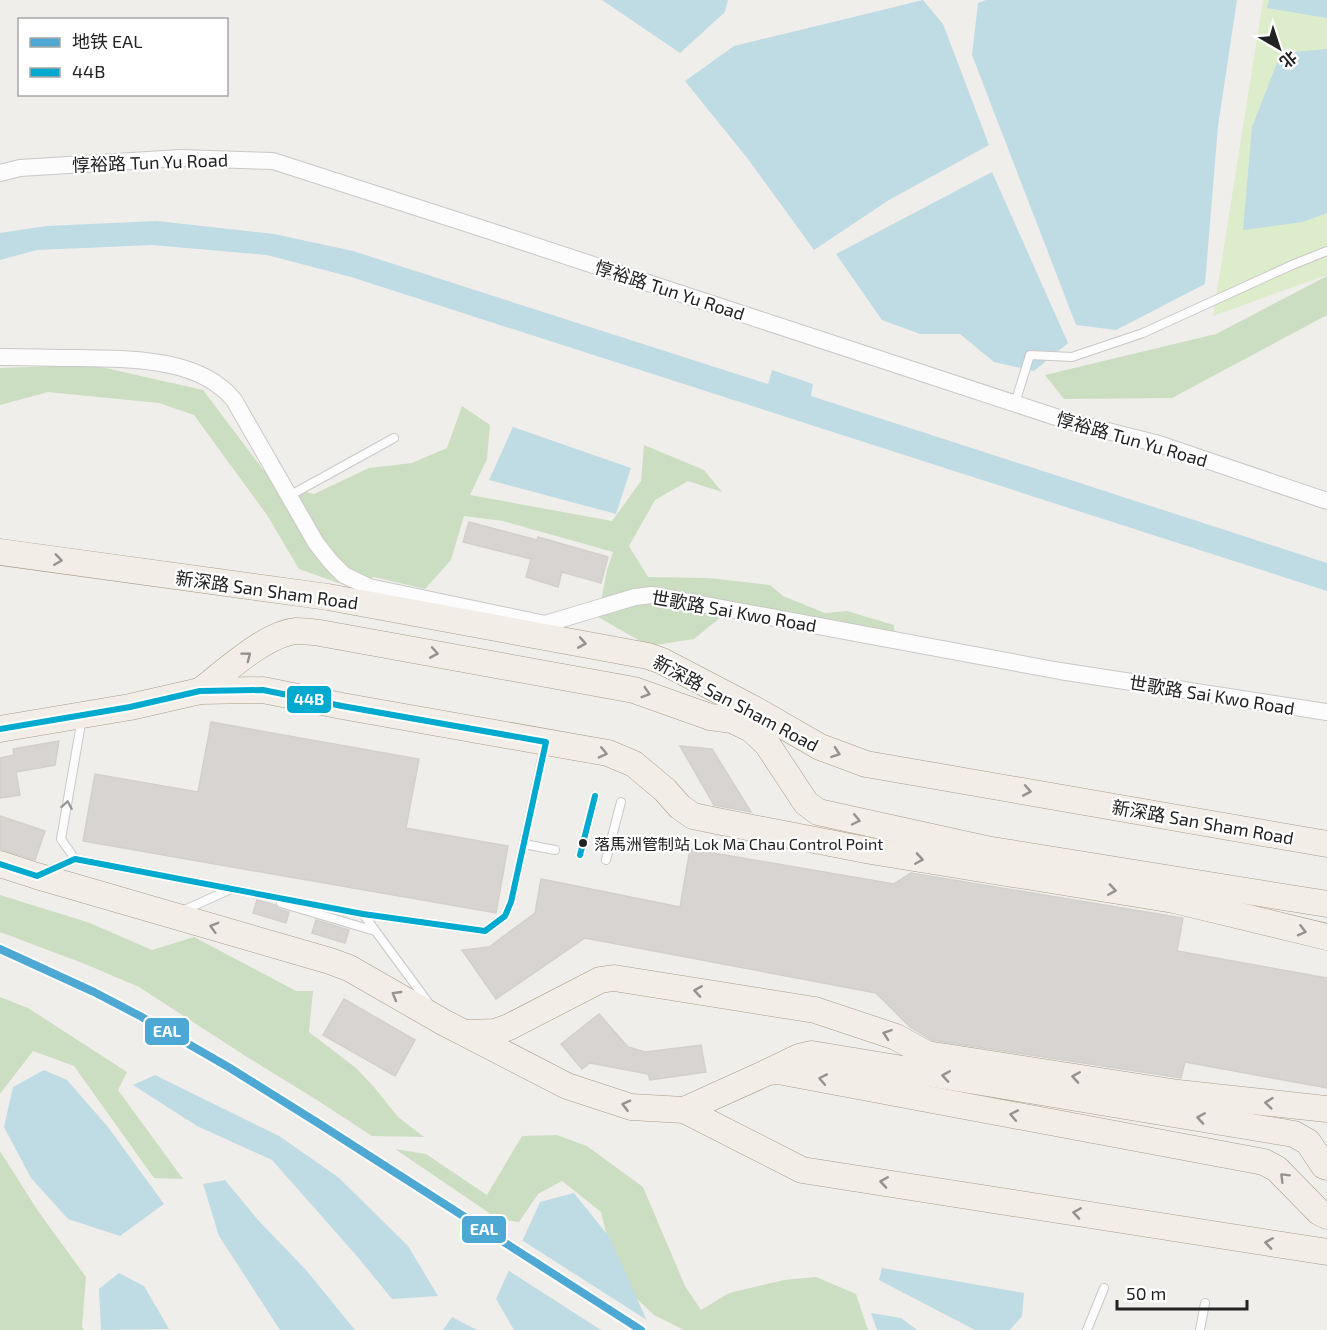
<svg xmlns="http://www.w3.org/2000/svg" width="1327" height="1330" font-family="'Exo 2','Noto Sans SC',sans-serif">
<style>
.grass{fill:#ddeccb}
.forest{fill:#cbdec1}
.water{fill:#bfdbe3}
.pier{fill:#f0eeeb}
.building{fill:#d7d4d2;stroke:#d3d0cc;stroke-width:1.5}
.lines{fill:none;stroke-linecap:round;stroke-linejoin:round}
.lane-casing{stroke:#c9c8c7;stroke-width:10}
.street-casing{stroke:#c9c8c7;stroke-width:18}
.primary-casing{stroke:#a79c86;stroke-width:27}
.lane{stroke:#fdfcfc;stroke-width:8}
.street{stroke:#fdfcfc;stroke-width:16}
.primary{stroke:#f3ede7;stroke-width:26}
.bus-1-casing{stroke:#fff;stroke-width:10}
.bus-1{stroke:#00a9ce;stroke-width:6}
.metro-1-casing{stroke:#fff;stroke-width:12}
.metro-1{stroke:#4ea8d4;stroke-width:8}
.oneway{stroke:#95928e}
.oneway2{stroke:#9a9a9a}
.bus-dot{fill:#222;stroke:#fff;stroke-width:2}
.labels{text-anchor:middle;dominant-baseline:central;stroke-width:4.5;stroke-linejoin:round;paint-order:stroke}
.bus-label{font-size:16px;fill:#222;stroke:#fff;text-anchor:start}
.street-label{font-size:18px;fill:#222;stroke:#fff}
.line-badge{stroke:#fff;stroke-width:2}
.badge-label{font-size:16px;text-anchor:middle;font-weight:bold;fill:#fff}
</style>
<rect width="100%" height="100%" fill="#f0eeeb"/>
<!-- grass -->
<path class="grass" d="M1263,0H1327V275L1213,316Z"/>
<!-- forest -->
<g class="forest">
<path d="M1327,276V315L1172,398L1064,399L1045,375L1216,334Z"/>
<path d="M92,365L203,390L274,484L314,494L369,468L412,463L447,448L462,406L490,425L487,459L470,495L612,521L641,481L644,445L704,470L722,492L688,481L655,500L629,546L648,577L708,578L770,585L783,596L825,613L847,611L894,625L895,645L726,613L694,639L649,646L598,617L607,570L613,552L503,521L464,516L451,560L425,589L374,577L347,586L299,569L267,515L194,415L159,403L48,392L0,405V368Z"/>
<path d="M0,895L90,923L152,950L194,937L296,991H313L309,1032L356,1068L374,1087L398,1117L424,1137L372,1136L320,1102L247,1057L139,987L85,964L0,932Z"/>
<path d="M0,997L28,1008L127,1072L118,1090L183,1179L154,1178L74,1066L33,1051L0,1094Z"/>
<path d="M557,1135L587,1146L643,1187L685,1286L701,1310L729,1293L784,1280L816,1277L856,1294L868,1330H684L654,1315L618,1281L601,1212L562,1181L538,1194L519,1222L498,1219L395,1149L426,1154L487,1195L522,1136Z"/>
<path d="M0,1151L38,1211L86,1277L82,1327L84,1330H0Z"/>
</g>
<!-- water -->
<g class="water">
<path d="M602,0H728L725,12L680,53Z"/>
<path d="M923,0L943,24L989,145L889,200L814,250L748,159L685,81L734,46Z"/>
<path d="M986,0H1237L1218,126L1205,284L1116,330L1076,325L972,55L978,3Z"/>
<path d="M1269,0H1327V18L1267,8Z"/>
<path d="M1327,49V213L1303,222L1243,230L1252,127L1281,53Z"/>
<path d="M992,172L1068,343L1034,371L994,362L960,334H920L882,320L836,254Z"/>
<path d="M157,221L274,234L353,251L768,384L772,370L813,384L811,396L1327,563V591L351,277L267,255L152,245L37,250L0,260V233L46,226Z"/>
<path d="M513,427L631,468L616,514L489,480Z"/>
<path d="M44,1070L67,1080L108,1127L164,1204L120,1236L68,1219L31,1178L4,1127L13,1087Z"/>
<path d="M155,1075L279,1136L338,1177L408,1246L438,1296L392,1299L356,1255L272,1160L197,1126L133,1085Z"/>
<path d="M225,1180L258,1220L306,1270L355,1330H280L219,1236L203,1184Z"/>
<path d="M574,1193L610,1238L651,1330H514L496,1299L540,1202Z"/>
<path d="M882,1268L1024,1293L1022,1316L1010,1330H975L879,1280Z"/>
<path d="M119,1273L144,1286L169,1329L101,1330L99,1289Z"/>
<path d="M871,1313L901,1318L917,1330H877Z"/>
<path d="M452,1317L477,1330H443Z"/>
</g>
<!-- pier -->
<path class="pier" d="M520,1239L650,1322L654,1330H601L506,1269Z"/>
<!-- building -->
<g class="building">
<path d="M469,522L537,540L538,537L608,557L601,583L562,572L558,587L526,577L531,559L463,542Z"/>
<path d="M211,722L419,759L406,828L508,846L496,913L83,841L95,774L198,792Z"/>
<path d="M59,741L55,765L16,772L20,795L0,798V758L14,755L13,749Z"/>
<path d="M680,746L712,749L751,812L714,805Z"/>
<path d="M0,816L45,831L35,860L0,849Z"/>
<path d="M690,849L894,884L911,873L1183,918L1177,951L1327,978V1088L1185,1062L1181,1078L932,1040L910,1027L876,993L585,938L496,999L462,950L489,947L535,913L541,879L680,907Z"/>
<path d="M257,900L275,905L279,909L289,912L286,923L253,913Z"/>
<path d="M316,920L349,930L345,943L312,933Z"/>
<path d="M344,999L415,1040L395,1076L323,1035Z"/>
<path d="M599,1014L628,1047L645,1052L701,1045L706,1072L650,1080L648,1074L590,1063L582,1069L561,1044Z"/>
</g>
<g class="lines">
<!-- lane casing -->
<g class="lane-casing">
<g id="lane">
<path d="M1015,403L1030,355L1072,357L1143,333L1292,265L1327,251"/>
<path d="M289,496L394,438"/>
<path d="M524,844L555,850"/>
<path d="M580,855L595,796"/>
<path d="M75,859L61,839L82,718"/>
<path d="M606,860L621,802"/>
<path d="M45,872L75,859L363,914L485,931L505,916L511,902L545,745"/>
<path d="M281,903L375,931"/>
<path d="M180,912L231,889"/>
<path d="M363,914L430,1005"/>
<path d="M1087,1330L1104,1288"/>
<path d="M1200,1330L1205,1303"/>
</g>
</g>
<!-- street casing -->
<g class="street-casing">
<g id="street">
<path d="M0,173L20,168L180,158L273,161L490,231L1068,421L1159,444L1327,501"/>
<path d="M0,357C26,357 52,358 79,358C129,359 199,357 234,400L316,543L331,562L344,575L369,587L545,624L635,597L652,595L1060,671L1327,712"/>
</g>
</g>
<!-- primary casing -->
<g class="primary-casing">
<g id="primary">
<path d="M0,552L328,597L648,656L662,661L754,709L820,747L866,764L1327,844"/>
<path d="M200,691C225,672 265,634 296,631C304,631 313,632 320,633L634,690L710,717L732,720L751,729L767,744L806,803L818,812L986,849L1327,904"/>
<path d="M0,729L130,707L200,691L263,690L342,706L608,753L634,764L665,790L680,807L693,816L717,821L871,851L1174,900L1327,937"/>
<path d="M0,864L37,876L330,961L349,968L443,1022L567,1086L631,1107L684,1110L802,1170L1327,1252"/>
<path d="M467,1033L495,1032L509,1027L600,980L614,978L815,1010L896,1037L927,1054L1178,1093L1327,1109"/>
<path d="M768,1072L799,1057L812,1054L1294,1134L1308,1142L1324,1166L1327,1167"/>
<path d="M684,1110L768,1072L778,1071L1264,1162L1277,1169L1319,1212L1327,1216"/>
</g>
</g>
<!-- lane -->
<use href="#lane" class="lane"/>
<!-- street -->
<use href="#street" class="street"/>
<!-- primary -->
<use href="#primary" class="primary"/>
<!-- bus-1 casing -->
<g class="bus-1-casing">
<g id="bus-1">
<path d="M0,729L130,707L200,691L263,690L342,706L546,742L511,902L505,916L485,931L363,914L75,859L37,876L0,864"/>
<path d="M580,855L595,796"/>
</g>
</g>
<!-- bus-1 -->
<use href="#bus-1" class="bus-1"/>
<!-- metro-1 casing -->
<g class="metro-1-casing">
<path id="metro-1" d="M0,949L94,992L140,1016L230,1068L318,1123L641,1330"/>
</g>
<!-- metro-1 -->
<use href="#metro-1" class="metro-1"/>
</g>
<!-- one-way arrows -->
<defs><path id="oneway-chevron" d="M-2-3.5L2.5 0L-2 3.5" fill="none" stroke-width="1.6" stroke-linecap="round" stroke-linejoin="round" transform="scale(1.5)"/></defs>
<g class="oneway">
<use href="#oneway-chevron" transform="translate(58 560) rotate(8)"/>
<use href="#oneway-chevron" transform="translate(582 643) rotate(10)"/>
<use href="#oneway-chevron" transform="translate(434 653) rotate(10)"/>
<use href="#oneway-chevron" transform="translate(247 656) rotate(-37)"/>
<use href="#oneway-chevron" transform="translate(646 693) rotate(17)"/>
<use href="#oneway-chevron" transform="translate(603 753) rotate(13)"/>
<use href="#oneway-chevron" transform="translate(836 753) rotate(19)"/>
<use href="#oneway-chevron" transform="translate(1027 791) rotate(10)"/>
<use href="#oneway-chevron" transform="translate(856 820) rotate(12)"/>
<use href="#oneway-chevron" transform="translate(919 859) rotate(9)"/>
<use href="#oneway-chevron" transform="translate(1112 890) rotate(9)"/>
<use href="#oneway-chevron" transform="translate(214 927) rotate(-164)"/>
<use href="#oneway-chevron" transform="translate(1302 931) rotate(14)"/>
<use href="#oneway-chevron" transform="translate(698 991) rotate(-171)"/>
<use href="#oneway-chevron" transform="translate(396 995) rotate(-150)"/>
<use href="#oneway-chevron" transform="translate(887 1034) rotate(-161)"/>
<use href="#oneway-chevron" transform="translate(946 1076) rotate(-171)"/>
<use href="#oneway-chevron" transform="translate(1076 1077) rotate(-171)"/>
<use href="#oneway-chevron" transform="translate(823 1079) rotate(-169)"/>
<use href="#oneway-chevron" transform="translate(1269 1103) rotate(-174)"/>
<use href="#oneway-chevron" transform="translate(626 1105) rotate(-166)"/>
<use href="#oneway-chevron" transform="translate(1014 1115) rotate(-169)"/>
<use href="#oneway-chevron" transform="translate(1201 1118) rotate(-171)"/>
<use href="#oneway-chevron" transform="translate(1284 1177) rotate(-135)"/>
<use href="#oneway-chevron" transform="translate(884 1182) rotate(-171)"/>
<use href="#oneway-chevron" transform="translate(1077 1213) rotate(-171)"/>
<use href="#oneway-chevron" transform="translate(1269 1243) rotate(-171)"/>
</g>
<use class="oneway2" href="#oneway-chevron" transform="translate(67 805) rotate(-80)"/>
<!-- markers -->
<circle class="bus-dot" cx="583" cy="843" r="5"/>
<g class="labels">
<!-- bus labels -->
<g class="bus-label">
<text x="594" y="843">落馬洲管制站 Lok Ma Chau Control Point</text>
</g>
<!-- street labels -->
<g class="street-label">
<text transform="translate(150 162) rotate(-2)">惇裕路 Tun Yu Road</text>
<text transform="translate(670 290) rotate(18)">惇裕路 Tun Yu Road</text>
<text transform="translate(1132 439) rotate(16)">惇裕路 Tun Yu Road</text>
<text transform="translate(267 590) rotate(8)">新深路 San Sham Road</text>
<text transform="translate(734 611) rotate(10)">世歌路 Sai Kwo Road</text>
<text transform="translate(1212 695) rotate(9)">世歌路 Sai Kwo Road</text>
<text transform="translate(736 703) rotate(28)">新深路 San Sham Road</text>
<text transform="translate(1203 822) rotate(10)">新深路 San Sham Road</text>
</g>
</g>
<g class="line-badge">
<rect x="286" y="685" width="46" height="29" rx="6" fill="#00a9ce"/>
<rect x="144" y="1017" width="46" height="29" rx="6" fill="#4ea8d4"/>
<rect x="461" y="1215" width="46" height="29" rx="6" fill="#4ea8d4"/>
</g>
<g class="badge-label">
<text x="309" y="705">44B</text>
<text x="167" y="1037">EAL</text>
<text x="484" y="1235">EAL</text>
</g>
<!-- legend -->
<rect x="18" y="18" width="210" height="78" fill="#ffffff" stroke="#a7a7a7" stroke-width="1.5"/>
<rect x="30" y="38" width="30" height="9" fill="#4ea8d4" stroke="#a7a7a7" stroke-width="1.5"/>
<text x="72" y="48" font-size="18" fill="#222222">地铁 EAL</text>
<rect x="30" y="68" width="30" height="9" fill="#00a9ce" stroke="#a7a7a7" stroke-width="1.5"/>
<text x="72" y="78" font-size="18" fill="#222222">44B</text>
<!-- north arrow -->
<g transform="translate(1279 48) rotate(141)" stroke="#ffffff" stroke-width="4.5" paint-order="stroke">
<path d="M0-4.5L10 22L0 15L-10 22Z" fill="#222222"/>
<text y="-9" font-size="16" font-weight="bold" text-anchor="middle" fill="#222222">北</text>
</g>
<!-- scale -->
<path d="M1117 1300v9h130v-9" fill="none" stroke="#222222" stroke-width="3"/>
<text x="1126" y="1300" font-size="18" fill="#222222" stroke="#ffffff" stroke-width="4.5" paint-order="stroke">50 m</text>
</svg>
